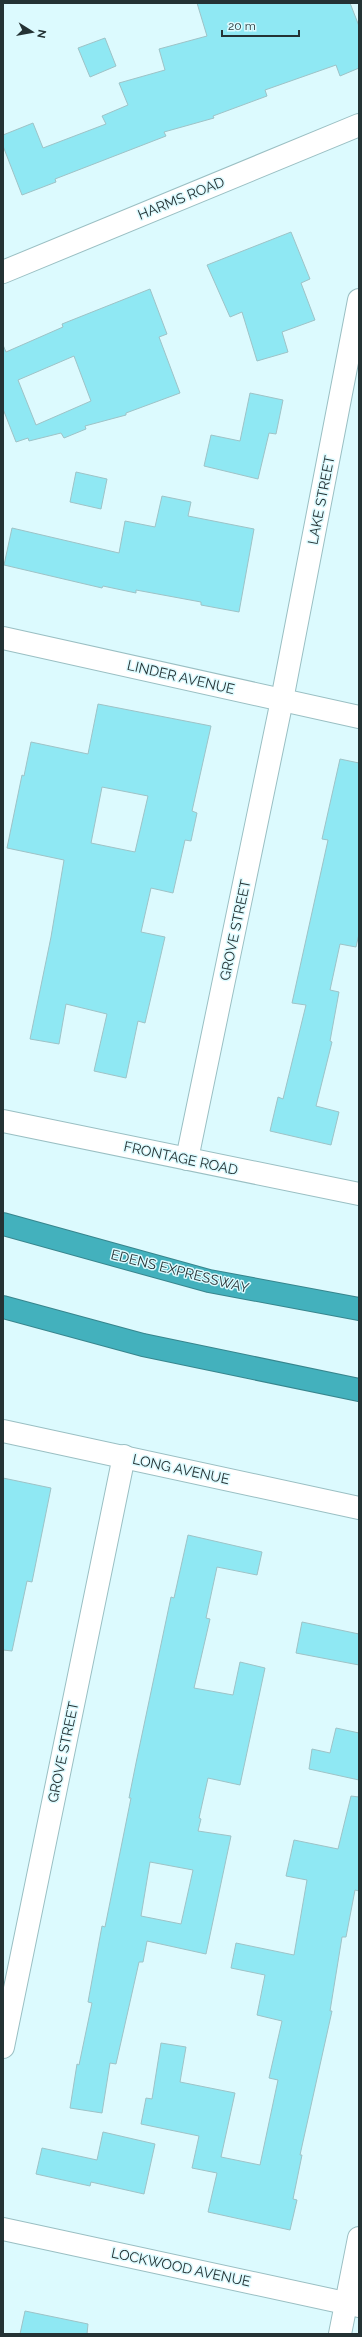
<svg xmlns="http://www.w3.org/2000/svg" width="362" height="2337" font-family="Raleway,sans-serif">
<style>
.building{fill:#8fe8f3;stroke:#9ec3c7;fill-rule:evenodd}
.lines{fill:none;stroke-linecap:round;stroke-linejoin:round}
.minor-casing{stroke:#9abfc3;stroke-width:24}
.tertiary-casing{stroke:#9abfc3;stroke-width:24}
.motorway-casing{stroke:#38858d;stroke-width:24}
.minor{stroke:#fff;stroke-width:22}
.tertiary{stroke:#fff;stroke-width:22}
.motorway{stroke:#43b1bd;stroke-width:22}
.labels{text-anchor:middle;dominant-baseline:central;stroke-width:3;stroke-linejoin:round;paint-order:stroke}
.street-label{font-size:14px;fill:#243234;stroke:#dcfafe}
</style>
<rect width="100%" height="100%" fill="#dcfafe"/>
<!-- building -->
<g class="building">
<path d="M197,3H350L359,26V68L340,76L336,65L265,90L267,96L213,116L214,118L164,132L166,136L55,179L56,182L22,195L3,146V135L33,123L43,148L106,124L102,116L128,105L119,83L165,70L159,49L207,36Z"/>
<path d="M105,38L116,66L90,77L78,48Z"/>
<path d="M291,232L310,279L301,283L315,320L282,332L288,352L257,361L242,312L230,317L207,265Z"/>
<path d="M150,289L167,334L159,337L180,393L126,413V415L85,426L86,429L64,438L61,433L29,441L28,438L16,442L3,409V345L6,352L63,327L62,324ZM74,356L91,401L36,425L18,380Z"/>
<path d="M250,393L283,400L276,434L269,433L258,479L204,466L211,435L240,441Z"/>
<path d="M76,472L107,479L101,509L70,502Z"/>
<path d="M162,496L191,502L188,516L254,529L239,612L201,605V602L136,590V593L103,586L102,588L4,565L12,528L119,553L125,521L155,527Z"/>
<path d="M98,704L211,726L192,811L197,813L191,841L185,840L173,893L151,888L141,932L165,937L145,1023L138,1021L126,1078L94,1071L107,1014L66,1004L59,1044L30,1039L51,937L64,860L7,848L22,775L24,776L31,742L88,754ZM102,787L148,796L135,852L91,843Z"/>
<path d="M340,759L359,763V934L356,947L340,944L330,990L339,992L330,1041L332,1042L316,1106L339,1112L331,1145L270,1131L278,1097L283,1099L306,1005L292,1003L328,840L322,839Z"/>
<path d="M3,1478L51,1488L32,1582L27,1581L12,1651L3,1650Z"/>
<path d="M188,1535L262,1552L257,1575L217,1567L206,1618L210,1619L194,1688L233,1695L240,1662L265,1668L240,1785L208,1778L199,1818L201,1819L198,1831L231,1836L206,1954L147,1941L143,1962H139L116,2064L110,2063L102,2113L70,2108L77,2064L79,2065L92,2003L88,2002L102,1926L105,1927L131,1798H129L136,1763L171,1597L174,1598ZM150,1862L193,1870L181,1924L141,1916Z"/>
<path d="M302,1622L359,1634V1665L296,1653Z"/>
<path d="M336,1728L359,1733V1780L309,1769L312,1749L330,1753Z"/>
<path d="M351,1796L359,1797V1891L355,1890L346,1937H342L330,2011H332L300,2155H302L293,2199L297,2200L290,2230L208,2212L217,2173L192,2168L199,2136L141,2124L146,2098L152,2099L161,2043L186,2047L180,2082L235,2093L221,2157L260,2165L278,2080L269,2078L282,2021L257,2015L265,1975L231,1968L236,1943L294,1955L307,1880L286,1876L294,1840L338,1849Z"/>
<path d="M103,2132L155,2144L144,2194L91,2182L90,2186L36,2174L42,2148L97,2160Z"/>
<path d="M25,2311L88,2324L87,2334H20Z"/>
</g>
<g class="lines">
<!-- minor casing -->
<g class="minor-casing">
<g id="minor">
<path d="M3,272L359,125"/>
<path d="M3,638L359,717"/>
<path d="M187,1159L282,700L359,300"/>
<path d="M3,1431L359,1508"/>
<path d="M3,2047L124,1456"/>
<path d="M340,2334L359,2238"/>
</g>
</g>
<!-- tertiary casing -->
<g class="tertiary-casing">
<g id="tertiary">
<path d="M3,1121L359,1194"/>
<path d="M3,2229L359,2306"/>
</g>
</g>
<!-- motorway casing -->
<g class="motorway-casing">
<g id="motorway">
<path d="M3,1224L209,1281L359,1309"/>
<path d="M3,1307L143,1345L359,1390"/>
</g>
</g>
<!-- minor -->
<use href="#minor" class="minor"/>
<!-- tertiary -->
<use href="#tertiary" class="tertiary"/>
<!-- motorway -->
<use href="#motorway" class="motorway"/>
</g>
<g class="labels">
<!-- street labels -->
<g class="street-label">
<text transform="translate(181 198) rotate(-22)">HARMS ROAD</text>
<text transform="translate(321 500) rotate(-79)">LAKE STREET</text>
<text transform="translate(181 677) rotate(13)">LINDER AVENUE</text>
<text transform="translate(235 930) rotate(-78)">GROVE STREET</text>
<text transform="translate(181 1158) rotate(12)">FRONTAGE ROAD</text>
<text transform="translate(180 1271) rotate(14)">EDENS EXPRESSWAY</text>
<text transform="translate(181 1469) rotate(12)">LONG AVENUE</text>
<text transform="translate(63 1752) rotate(-78)">GROVE STREET</text>
<text transform="translate(181 2267) rotate(12)">LOCKWOOD AVENUE</text>
</g>
</g>
<!-- border -->
<rect width="362" height="2337" fill="none" stroke="#243234" stroke-width="8"/>
<!-- north arrow -->
<g transform="translate(32 32) rotate(101)" stroke="#dcfafe" stroke-width="3" paint-order="stroke">
<path d="M0-3L7 15L0 10L-7 15Z" fill="#243234"/>
<text y="-6" font-size="11" font-weight="bold" text-anchor="middle" fill="#243234">N</text>
</g>
<!-- scale -->
<path d="M222 30v6h77v-6" fill="none" stroke="#243234" stroke-width="2"/>
<text x="228" y="30" font-size="12" fill="#243234" stroke="#dcfafe" stroke-width="3" paint-order="stroke">20 m</text>
</svg>
